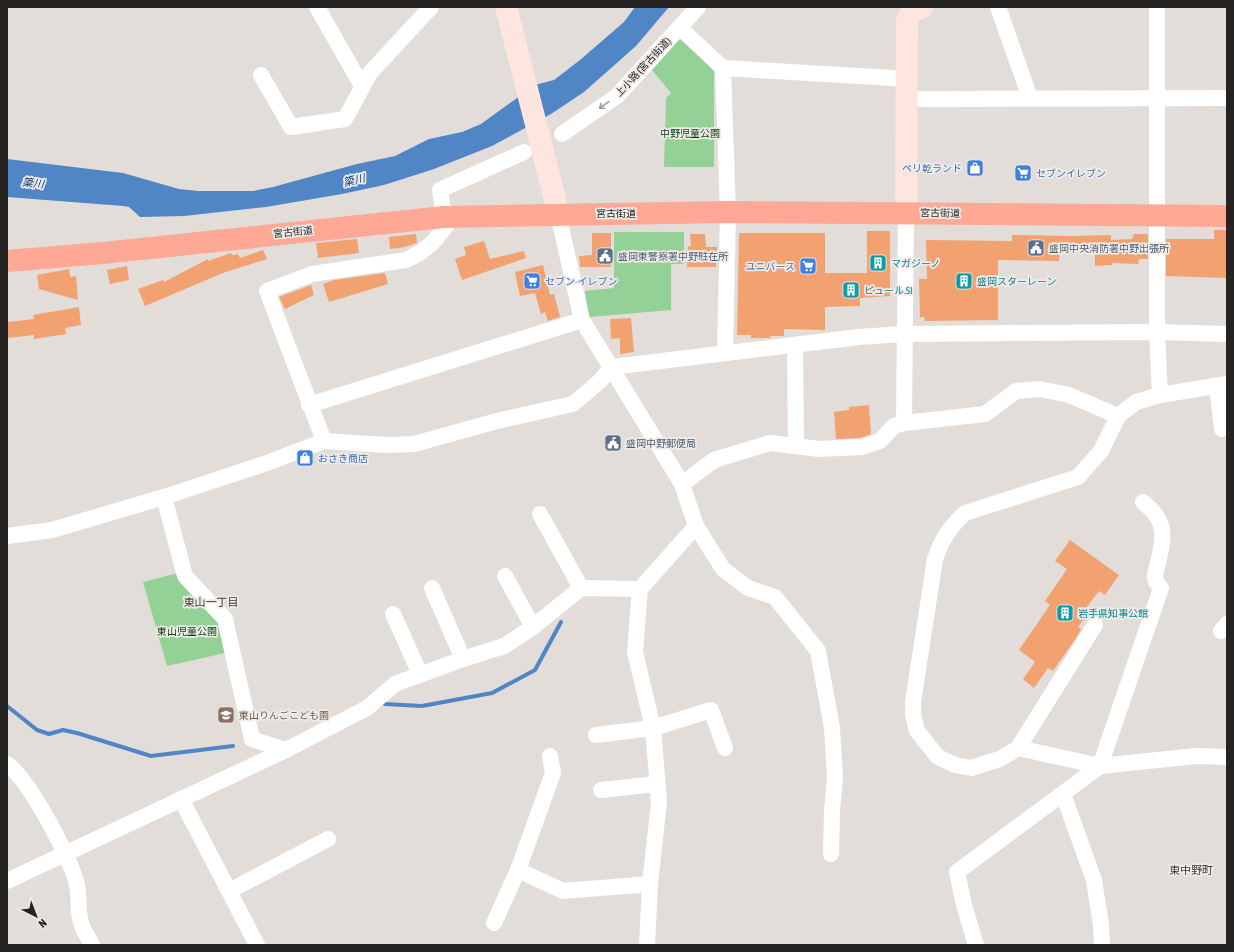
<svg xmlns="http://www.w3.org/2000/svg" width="1234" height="952" font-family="'Asap Condensed','Noto Sans JP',sans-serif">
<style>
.green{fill:#93d197}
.water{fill:#5085c6}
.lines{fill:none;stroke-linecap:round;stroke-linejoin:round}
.stream{stroke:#5085c6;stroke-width:4}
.building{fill:#f2a271}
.street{stroke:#fff;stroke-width:16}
.secondary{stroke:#ffe5df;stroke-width:22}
.highway{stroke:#fea895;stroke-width:22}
.oneway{stroke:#9d9c9c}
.labels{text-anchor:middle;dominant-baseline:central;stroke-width:3.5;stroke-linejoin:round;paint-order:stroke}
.street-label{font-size:10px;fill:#252422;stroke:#efebe7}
.park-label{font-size:10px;fill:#073b12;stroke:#efebe7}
.shop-label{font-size:10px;fill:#366cbe;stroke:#efebe7;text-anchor:start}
.service-label{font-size:10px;fill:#4e5e75;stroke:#efebe7;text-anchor:start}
.culture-label{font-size:10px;fill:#0d838f;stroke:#efebe7;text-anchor:start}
.education-label{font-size:10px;fill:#785e54;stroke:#efebe7;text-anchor:start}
.water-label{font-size:11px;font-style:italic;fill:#05407c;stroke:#efebe7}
.neighbourhood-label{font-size:11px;fill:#3e3b38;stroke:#efebe7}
</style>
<rect width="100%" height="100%" fill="#e2ddd9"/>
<!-- green -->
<g class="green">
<path d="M681,37L714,71V167H664L666,98L671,93L652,70Z"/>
<path d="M614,232H684V264H671V310L589,317L585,291L614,288Z"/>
<path d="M178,573L219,623L225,653L167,666L143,582Z"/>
</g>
<!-- water -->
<path class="water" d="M635,7H669L636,46L584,92L551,114L492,146L434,169L384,185L342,194L266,207L184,216L140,217L129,207L123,206L7,197V159L123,173L179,189L198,191H253L273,187L357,164L395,156L429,139L462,132L481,124L535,85L554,80L580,60L624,22Z"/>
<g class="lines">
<!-- stream -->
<g class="stream">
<path d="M385,704L422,706L492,693L535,670L561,622"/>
<path d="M7,706L37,730L49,734L63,730L77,733L151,756L233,746"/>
</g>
</g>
<!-- building -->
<g class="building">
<path d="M1214,230H1227V278L1166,276V239H1214Z"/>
<path d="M867,231H890V296L860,298V306L825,307V330L784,329V336H770L771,338H751V335H737L739,233H825V273H867Z"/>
<path d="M592,233H611V267H580L579,256L592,255Z"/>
<path d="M416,234L417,243L405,247L390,249L389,237Z"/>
<path d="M690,234H705L706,247H717L716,267H687L688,246H691Z"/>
<path d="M1134,234H1148V259H1139L1138,264L1112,263V265L1095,266V249L1060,250L1059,261L998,260V320L925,321L924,317H920L919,279H927L926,240L1012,241V235L1070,236L1111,235V240L1132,239Z"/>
<path d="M357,239L359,253L318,258L316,243Z"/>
<path d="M484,241L490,259L524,251L526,258L462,280L455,259L466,255L464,247Z"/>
<path d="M263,250L267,259L223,273L145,306L138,289L163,280L164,282L208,259V261L231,253L232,255L238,254L240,258Z"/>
<path d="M543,265L550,295L554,294L560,317L548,321L545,312L541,314L535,293L520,296L515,272Z"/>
<path d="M127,266L129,280L110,284L107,270Z"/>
<path d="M69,269L70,277L76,276L78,300L39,289L37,275Z"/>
<path d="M385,273L388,284L329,302L323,284L334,280Z"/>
<path d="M311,285L314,295L285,309L279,297Z"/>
<path d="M79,307L81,325L65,328L66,334L34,339V335L7,338V322L34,319L33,315Z"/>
<path d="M631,318L634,352L620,354V338L611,339L610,319Z"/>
<path d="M869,405L871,434L860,438L836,439L834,412L849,410V407Z"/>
<path d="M1070,540L1119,575L1105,595L1099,591L1080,616L1084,619L1078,627L1081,629L1076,638L1053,671L1048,668L1034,688L1023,679L1035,662L1019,650L1050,605L1045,601L1067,569L1055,561Z"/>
</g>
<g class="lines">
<!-- street -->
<g class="street">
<path d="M317,7L362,86"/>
<path d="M998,7L1030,98"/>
<path d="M1157,7V332L1160,395"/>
<path d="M680,28L723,68L908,79"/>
<path d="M723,68L728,212L725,353"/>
<path d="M261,75L291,127L345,119L370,73L431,7"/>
<path d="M908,99L1227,98"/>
<path d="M562,134L617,96L698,7"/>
<path d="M558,214L582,320L682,484L696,526L723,569L748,588L775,597L818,651L832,728L835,778L832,811L831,854"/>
<path d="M444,217L440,190L524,152"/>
<path d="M795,345L796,446"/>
<path d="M1227,384L1160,395L1136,402L1118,416L1101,451L1078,477L965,513C949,528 942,539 935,559L913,702V715L917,731L938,757L955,765L971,768L1000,759L1018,748L1100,766L1196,756L1227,757"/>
<path d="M1217,386L1222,429"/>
<path d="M309,405L582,320"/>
<path d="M904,423L906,213"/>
<path d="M324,441L386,445L414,444L497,421L573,404L600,381L612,367L859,337L904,334L1157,332L1227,334"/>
<path d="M682,484L714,460L770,443L819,449L862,447L880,441L894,426L904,423L985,414L1016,391L1040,389L1069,395L1118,416"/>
<path d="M164,497L185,576L225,619L252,739L286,750"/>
<path d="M540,514L581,588"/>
<path d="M7,536L52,530L164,497L267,463L324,441L267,291L312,274L406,260C429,250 439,237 452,217"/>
<path d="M505,576L533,627"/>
<path d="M432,588L463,659"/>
<path d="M393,614L420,674"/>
<path d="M1221,631L1227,624"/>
<path d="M596,735L653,728L711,710L725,748"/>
<path d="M1018,748L1095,625"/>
<path d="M7,764C30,781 67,852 76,881C80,894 77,910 81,923C83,931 89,938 92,945"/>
<path d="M601,790L656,784"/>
<path d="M1063,794L1094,880L1101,925L1102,945"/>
<path d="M181,799L257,945"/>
<path d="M518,870L563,891L650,884"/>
<path d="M7,881L286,750L367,708L395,684L463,659L504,646L533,627L581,588L640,589"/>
<path d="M229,891L328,839"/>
<path d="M494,923L518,870L553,773L550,756"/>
<path d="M647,945L650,884L659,802L653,728L635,652L640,589L696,526"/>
<path d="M976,945L964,905L957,872L1100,766L1161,588L1156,582L1155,575C1162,543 1172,525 1143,502"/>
</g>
<!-- secondary -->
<g class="secondary">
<path d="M506,7L555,199L558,214"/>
<path d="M906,213L907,20L912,12L922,7"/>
</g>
<!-- highway -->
<path class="highway" d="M7,261L103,253L444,217L728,212L1227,216"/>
</g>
<!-- one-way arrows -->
<defs><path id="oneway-shaft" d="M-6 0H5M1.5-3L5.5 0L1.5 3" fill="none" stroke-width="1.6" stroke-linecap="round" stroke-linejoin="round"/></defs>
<use class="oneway" href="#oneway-shaft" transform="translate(604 105) rotate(145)"/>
<!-- icons -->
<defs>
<g id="shop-square" transform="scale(0.9)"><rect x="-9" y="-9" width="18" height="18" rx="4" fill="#3f7fe0" stroke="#efebe7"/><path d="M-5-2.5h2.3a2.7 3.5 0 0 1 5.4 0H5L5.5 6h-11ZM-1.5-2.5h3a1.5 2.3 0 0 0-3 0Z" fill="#fff"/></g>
<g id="supermarket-square" transform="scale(0.9)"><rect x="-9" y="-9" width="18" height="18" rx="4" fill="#3f7fe0" stroke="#efebe7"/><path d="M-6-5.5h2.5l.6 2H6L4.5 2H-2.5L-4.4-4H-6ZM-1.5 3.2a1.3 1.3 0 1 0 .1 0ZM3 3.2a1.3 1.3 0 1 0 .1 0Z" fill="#fff"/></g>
<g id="civic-square" transform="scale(0.9)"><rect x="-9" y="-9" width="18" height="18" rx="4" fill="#5c6f8a" stroke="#efebe7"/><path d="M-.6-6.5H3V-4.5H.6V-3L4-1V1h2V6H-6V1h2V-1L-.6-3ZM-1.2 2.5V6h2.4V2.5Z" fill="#fff"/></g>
<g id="building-square" transform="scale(0.9)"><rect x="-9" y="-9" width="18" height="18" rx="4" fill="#0f9aa8" stroke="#efebe7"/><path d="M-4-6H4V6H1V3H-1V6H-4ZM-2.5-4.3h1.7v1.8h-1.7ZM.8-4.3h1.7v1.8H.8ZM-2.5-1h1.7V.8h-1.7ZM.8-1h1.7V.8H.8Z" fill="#fff"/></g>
<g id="school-square" transform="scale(0.9)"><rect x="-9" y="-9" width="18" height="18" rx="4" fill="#8d6e63" stroke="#efebe7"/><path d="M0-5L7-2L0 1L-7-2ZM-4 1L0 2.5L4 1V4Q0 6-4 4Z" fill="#fff"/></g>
</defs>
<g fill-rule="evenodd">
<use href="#shop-square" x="975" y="168"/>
<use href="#supermarket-square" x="1023" y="173"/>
<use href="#civic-square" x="1036" y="248"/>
<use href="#civic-square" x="605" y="256"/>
<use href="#building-square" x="878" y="263"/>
<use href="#supermarket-square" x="808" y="266"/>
<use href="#supermarket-square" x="532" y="281"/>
<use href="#building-square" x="964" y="281"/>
<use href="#building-square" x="851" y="290"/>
<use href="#civic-square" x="613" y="443"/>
<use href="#shop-square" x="305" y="458"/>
<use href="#building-square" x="1065" y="613"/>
<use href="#school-square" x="226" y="715"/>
</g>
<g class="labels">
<!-- street labels -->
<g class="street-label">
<text transform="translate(643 67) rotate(-47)">上小路 (宮古街道)</text>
<text x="616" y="213">宮古街道</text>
<text transform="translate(940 213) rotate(1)">宮古街道</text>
<text transform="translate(293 232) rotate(-6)">宮古街道</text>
</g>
<!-- park labels -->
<g class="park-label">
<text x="690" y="133">中野児童公園</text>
<text x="187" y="631">東山児童公園</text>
</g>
<!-- shop labels -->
<g class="shop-label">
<text x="962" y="168" text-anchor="end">ペリ乾ランド</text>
<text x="1036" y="173">セブンイレブン</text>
<text x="795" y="266" text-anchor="end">ユニバース</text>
<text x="545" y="281">セブン-イレブン</text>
<text x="318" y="458">おさき商店</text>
</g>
<!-- service labels -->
<g class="service-label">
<text x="1049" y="248">盛岡中央消防署中野出張所</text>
<text x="618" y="256">盛岡東警察署中野駐在所</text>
<text x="626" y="443">盛岡中野郵便局</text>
</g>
<!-- culture labels -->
<g class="culture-label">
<text x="891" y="263">マガジーノ</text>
<text x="977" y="281">盛岡スターレーン</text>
<text x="864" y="290">ピュール.SI</text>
<text x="1078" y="613">岩手県知事公館</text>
</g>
<!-- education labels -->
<g class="education-label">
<text x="239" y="715">東山りんごこども園</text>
</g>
<!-- water labels -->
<g class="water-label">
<text transform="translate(354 180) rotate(-14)">簗川</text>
<text transform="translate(33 183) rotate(6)">簗川</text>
</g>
<!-- neighbourhood labels -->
<g class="neighbourhood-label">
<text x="211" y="602">東山一丁目</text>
<text x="1191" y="870">東中野町</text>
</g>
</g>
<!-- border -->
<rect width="1234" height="952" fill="none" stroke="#252422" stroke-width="16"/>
<!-- north arrow -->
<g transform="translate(36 916) rotate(138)" stroke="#efebe7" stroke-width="3" paint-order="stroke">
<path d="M0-3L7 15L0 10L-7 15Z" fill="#252422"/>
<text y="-6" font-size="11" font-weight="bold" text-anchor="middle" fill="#252422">N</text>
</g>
</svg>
